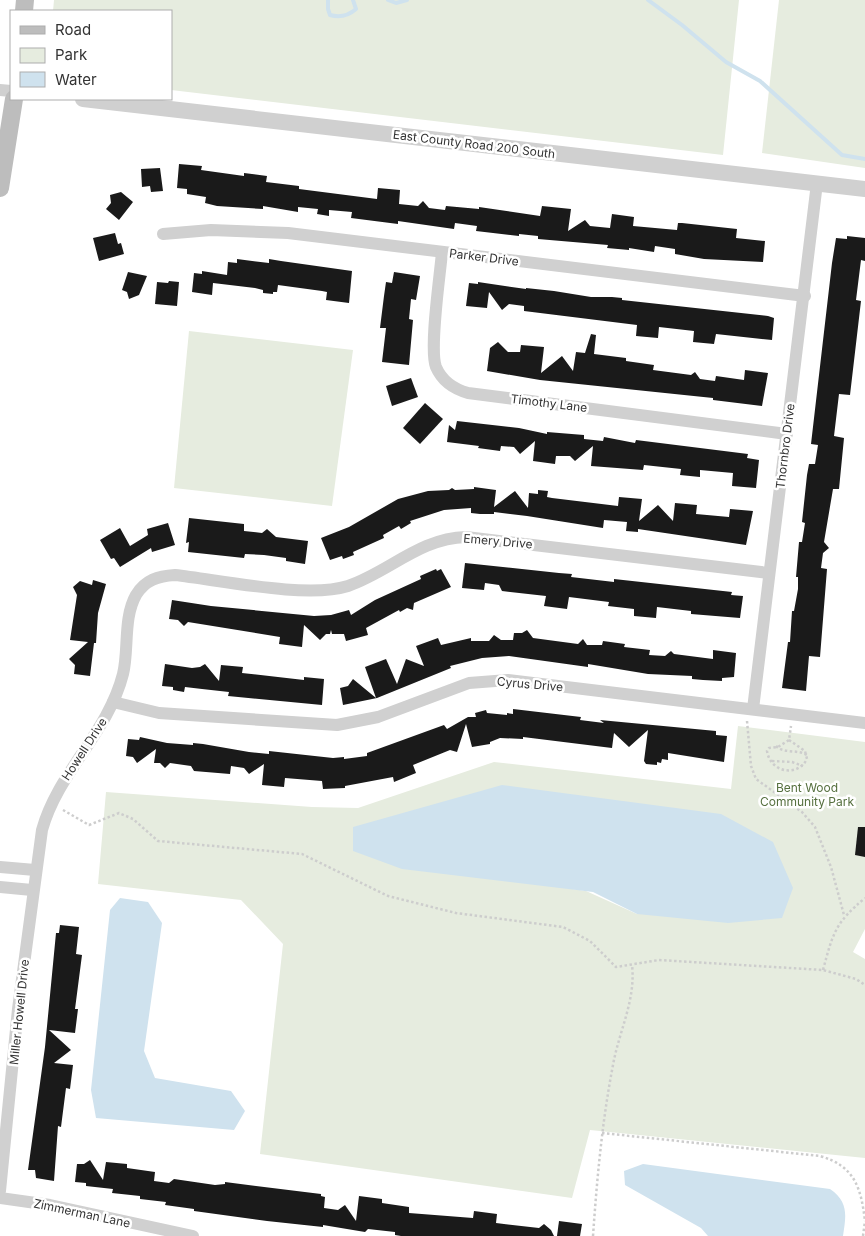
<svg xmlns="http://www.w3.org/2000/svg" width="865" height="1236" font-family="Inter,sans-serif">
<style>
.green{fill:#e6ecdf;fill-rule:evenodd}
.water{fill:#cfe2ee}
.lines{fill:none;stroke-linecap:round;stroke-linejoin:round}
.stream{stroke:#cfe2ee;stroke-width:4}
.building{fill:#1a1a1a}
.path{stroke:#cdcdcd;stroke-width:2.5;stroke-dasharray:2.5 2.5;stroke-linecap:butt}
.minor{stroke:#d0d0d0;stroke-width:12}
.tertiary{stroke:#d0d0d0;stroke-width:16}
.secondary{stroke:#bdbdbd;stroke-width:18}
.labels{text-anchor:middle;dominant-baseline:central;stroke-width:5;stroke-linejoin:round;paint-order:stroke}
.street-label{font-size:12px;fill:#333;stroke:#fff}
.park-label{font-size:12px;fill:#56703f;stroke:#fff}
</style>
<rect width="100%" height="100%" fill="#fff"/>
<!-- green -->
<g class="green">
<path d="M54,0H739L723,155L171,90V11H53Z"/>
<path d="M779,0H865V168L762,153Z"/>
<path d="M189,331L353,350L332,506L174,488Z"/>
<path d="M738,726L865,742V929L853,952L865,959V1158L590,1130L572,1198L260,1154L283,944L241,900L98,884L106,792L312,807L358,808L494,762L731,789ZM546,885L793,888L637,914L586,891Z"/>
</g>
<!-- water -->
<g class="water">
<path d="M502,785L721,814L773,842L793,888L782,918L728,923L637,914L593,892L402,869L353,851V827Z"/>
<path d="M120,898L148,902L162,923L144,1051L155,1078L231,1091L245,1111L234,1130L96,1118L91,1090L110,910Z"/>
<path d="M643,1164L830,1189C849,1202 846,1216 843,1236H708L701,1228L625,1185L624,1171Z"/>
</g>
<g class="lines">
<!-- stream -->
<g class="stream">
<path d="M328,0V9L330,15C340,18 348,16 356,9L353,0"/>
<path d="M388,0L396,3L407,0"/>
<path d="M648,0L682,25L726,62L760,81L842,155L865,159"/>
</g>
</g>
<!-- building -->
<g class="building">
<path d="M179,164L202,166L201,170L244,176V173L267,176L266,182L299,186V189L377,199L378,188L400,190L399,204L418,206L423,201L429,208L445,210L446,206L479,209V207L540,216L542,206L571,209L568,231L585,220L590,226L610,228L612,214L634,217L633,226L677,230L678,223H682L737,229L736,238L765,241L763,262L704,259L675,254V249L655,246L654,252L629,248V250L607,248L608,245L538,239V236L519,234V236L476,231L477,226L455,223L454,229L398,221V224L351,218L352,212L329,210V216L317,214L318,209L298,207V212L263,206V209L217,206L205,203L206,197L187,194V189L177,188Z"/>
<path d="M160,168L163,191L151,192L150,186L142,187L141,169Z"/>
<path d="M121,192L133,202L119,220L106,209L111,203L110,195Z"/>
<path d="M115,233L118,244L121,243L124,254L99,261L93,238Z"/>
<path d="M847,236L865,238V261L861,260L856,300L861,301L850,395L839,394L834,436L844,438L839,489H833L824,542L829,548L823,553L821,568L827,569L820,657L809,656L806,691L782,688L788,642H790L792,611H794L798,589V577H796L799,542H802L805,523L802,522L807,475L809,464H815L818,445L811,444L832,263L836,238L847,239Z"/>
<path d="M237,259L269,263V259L281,261L352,271L349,303L326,300L327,292L322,291L278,285L277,292H273V294L263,293V290L255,288L213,283L212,295L192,292L194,273L202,274V271L227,275L228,262L237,263Z"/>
<path d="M128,272L147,276L139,295L129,299L127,292L122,290Z"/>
<path d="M394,272L420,276L416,300L411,299L409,319L413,320L409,365L382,362L386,328H380L384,296L386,282L392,283Z"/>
<path d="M169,281L179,282L177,306L155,304L157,282L168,283Z"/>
<path d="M478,282L526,289V288L554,291L591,297H612L622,298V300L768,316L774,318L772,340L716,334L714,344L693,342L694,331L659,327L658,338L636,336L637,325L524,311V306L509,304L502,310L489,292L487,308L466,306L469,283L478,284Z"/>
<path d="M591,334L596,335L594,354L626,358V361L654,365L653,370L691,375L695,372L700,379L715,381L716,376L744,380L745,370L768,373L762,406L713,400V398L540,380L487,371L490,348L498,342L508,352H520L521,345L544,347L541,373L562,356L573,371L576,352L585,353Z"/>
<path d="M411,378L418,397L392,406L386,386Z"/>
<path d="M425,403L443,419L420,444L403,428Z"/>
<path d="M457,421L519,428L547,434V432L584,435V439L603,441L604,437L635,443L636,440L748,454L747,458L759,460L756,488L732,486L733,473L700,470V477L680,475L681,469L644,465L643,470L591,466L593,446L575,461L570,456H556L555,464L533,461L535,441L520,454L514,447L501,446L500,451L478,448L479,446L447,442L449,425L455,430Z"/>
<path d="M474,487L496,490L494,507L515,491L528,508L529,493L538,494V490L548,491L547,497L552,498L618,506L619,497L642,499L639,521L658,505L673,521L675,503L697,505L696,514L729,517L730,509L753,511L746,545L638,529V532L626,531L627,522L604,520L603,528L527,516L494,512V514H480L471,513V508L444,510L410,521L411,523L401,529L399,526L383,535L384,538L353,552L354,555L343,559L342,556L330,560L321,538L349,527L398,499L428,491L449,490L452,488L455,490L474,489Z"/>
<path d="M189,518L244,524V531L262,533L267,529L276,537L308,541L305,564L286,561V558L264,555L245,554L244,558L188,552L189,542L186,543Z"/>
<path d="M168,523L175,545L152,552L151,548L120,567L114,558L111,559L100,540L120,528L130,546L148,535L147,529Z"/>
<path d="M465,563L559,573L572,574L571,577L614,582V579L732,592L731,595L743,596L740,618L691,614V611L657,607L656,618L634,616V609L608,606L609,602L569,597L567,609L544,606L546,596L502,591L499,585L485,583L484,590L462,588Z"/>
<path d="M436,569L437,571L441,569L451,587L414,603L413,610L407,608L400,612L399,610L366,628L368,635L346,641L344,634H332L331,630L330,634H326L320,640L304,625L302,647L279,644L280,637L188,622L184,626L178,620L169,619L172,600L211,606L314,616L331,615L349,610L351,615L375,600L421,579L420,576Z"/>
<path d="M93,580L106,584L98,613L96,643H94L90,676L74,674L75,665L69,659L88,642L70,640L77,595L73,587L80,581L92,585Z"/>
<path d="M527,630L533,638L578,644L583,639L587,645H602L603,641L625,644L624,647L650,650L649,655L665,656L671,651L674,654L713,659V650L736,653L734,677L722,678V681L703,680L692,679V676L648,674L588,664V667L509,656L482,658L450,666L451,668L377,698L343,705L340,688L348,686L353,679L376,698L365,667L386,659L397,684L406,659L424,666L416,646L438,638L441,645L471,638V641H489L494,635L501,640H513L514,633H522Z"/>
<path d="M165,664L192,668L200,667L205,664L219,681L221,665L243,667L242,673L304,680V677L324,679L322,705L228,696L229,692L202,689L185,687L184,692L173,690V687L162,686Z"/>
<path d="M513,709L581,717L580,720L604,723L600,720L716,731V735L727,736L724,762L668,753V760L662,759L661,763L657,762V765L646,764L644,761L648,730L629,747L614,733L612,748L523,737V739L500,738L490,742V744L472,747L466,724L457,752L450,750L413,765L416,773L394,782L393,777L345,786V788L323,789L322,781L285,778L284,787L262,785L264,764L249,774L244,768L231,766L230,774L194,771L191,766L170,763L165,768L160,763H154L156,749L137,763L133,757L126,756L128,739L139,740L140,737L167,743L193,745V743L203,744L249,752L269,754V751L333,758L344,757V759L367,756V753L444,725L447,729L468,717H476L475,713L486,710L487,713L507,715V713L513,714Z"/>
<path d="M858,827H865V857L855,855Z"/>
<path d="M60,925L79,927L76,954L82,955L75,1009H78L75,1033L49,1030L71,1050L54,1063L73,1065L70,1089L66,1088L61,1127L58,1126L54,1181L36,1178L35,1170H28L45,1047L56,933H59Z"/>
<path d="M90,1160L103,1180L106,1162L127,1164V1168L155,1172L154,1181L169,1183L174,1179L215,1185L225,1184V1182L321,1194V1196L325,1197L324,1208L338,1210L345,1205L356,1221L359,1196L382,1199V1203L409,1207V1213L473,1218L474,1211L497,1214L496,1223L539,1228L544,1224L551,1230L554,1236H401L395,1235V1232L368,1229L365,1232L323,1225V1227L267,1221L194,1211V1209L165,1205L166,1202L140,1199V1196L112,1193L113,1189L86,1186V1183L75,1182L77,1164H84Z"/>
<path d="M559,1221L582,1224L580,1236H557Z"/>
</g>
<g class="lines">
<!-- path -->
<g class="path">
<path d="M747,721L751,766L756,779L802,812L815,827L831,867L844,915"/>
<path d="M789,740L805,751L807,759C797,778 770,772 767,751L769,748L778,747L789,740L791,726"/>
<path d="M776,746C784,754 797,749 807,755"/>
<path d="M772,761L792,762L803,766"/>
<path d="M63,810L89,825L119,813L133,819L158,841L302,854L388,896L456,913L563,927L590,941L616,967L659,960L823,970L856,979L865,985"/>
<path d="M823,970C833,933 835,923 865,898"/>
<path d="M602,1133L820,1156C855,1166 861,1188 865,1221"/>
<path d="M593,1236C597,1179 602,1122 613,1065C619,1031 636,1000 632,965"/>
<path d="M863,1236L865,1221"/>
</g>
<!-- minor -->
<g class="minor">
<path d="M0,90L11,91"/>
<path d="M163,234L211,230L288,233L805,296"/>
<path d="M442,252C440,276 429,349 436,367C442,381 454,389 468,393L787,434"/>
<path d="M113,702L159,713L337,725L378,717L469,683L508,680L865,723"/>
<path d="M753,709L817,183"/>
<path d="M0,867L35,870"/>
<path d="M0,887L32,890"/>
<path d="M0,1191L18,1009L42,830C58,772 108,733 123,674C129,650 123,618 136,595C145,580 158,576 175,575C220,580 307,599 348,586C389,572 420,538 466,537L769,573"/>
<path d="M0,1198L50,1205L193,1236"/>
</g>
<!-- tertiary -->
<path class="tertiary" d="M83,99L865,189"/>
<!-- secondary -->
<g class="secondary">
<path d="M24,11L25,0"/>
<path d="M0,188L14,99"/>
</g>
</g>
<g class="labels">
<!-- street labels -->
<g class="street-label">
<text transform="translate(474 144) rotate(7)">East County Road 200 South</text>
<text transform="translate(484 257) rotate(7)">Parker Drive</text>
<text transform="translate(549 403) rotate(7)">Timothy Lane</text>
<text transform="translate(785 446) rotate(-83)">Thornbro Drive</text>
<text transform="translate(498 541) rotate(5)">Emery Drive</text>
<text transform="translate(530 684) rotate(5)">Cyrus Drive</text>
<text transform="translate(84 749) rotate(-57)">Howell Drive</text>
<text transform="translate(19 1012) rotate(-84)">Miller Howell Drive</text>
<text transform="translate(82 1213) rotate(12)">Zimmerman Lane</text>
</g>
<!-- park labels -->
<g class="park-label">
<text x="807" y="787">Bent Wood<tspan x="807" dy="14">Community Park</tspan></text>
</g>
</g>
<!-- legend -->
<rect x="10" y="10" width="162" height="90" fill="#ffffff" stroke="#adadad"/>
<rect x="20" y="26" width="25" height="8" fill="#bdbdbd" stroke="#adadad"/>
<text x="55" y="35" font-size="15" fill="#333333">Road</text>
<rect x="20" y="48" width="25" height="15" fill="#e6ecdf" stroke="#adadad"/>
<text x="55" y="60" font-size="15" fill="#333333">Park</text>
<rect x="20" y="72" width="25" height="15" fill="#cfe2ee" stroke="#adadad"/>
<text x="55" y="85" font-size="15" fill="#333333">Water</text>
</svg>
